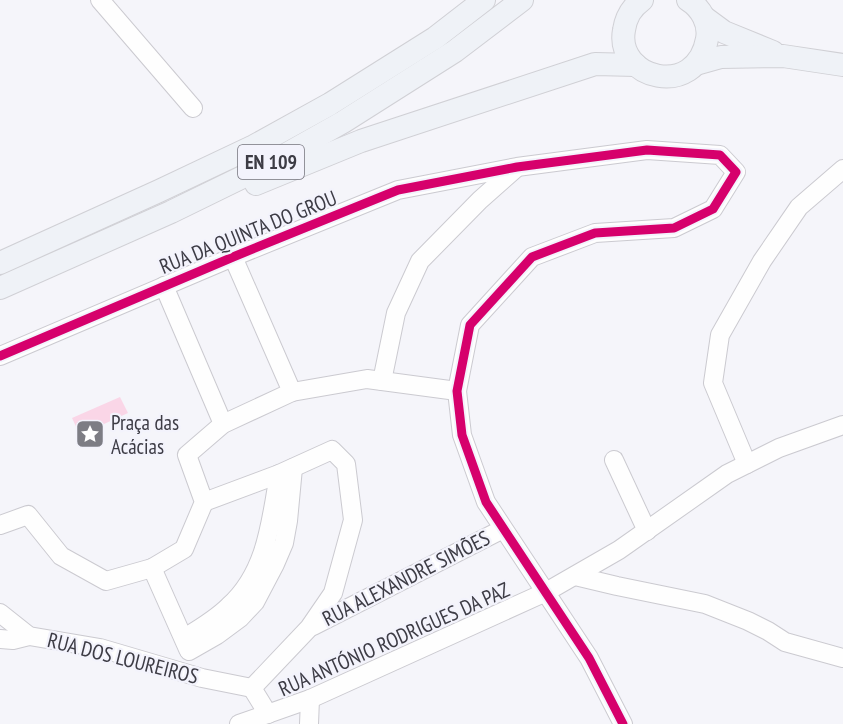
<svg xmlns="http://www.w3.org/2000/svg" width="843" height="724" font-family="'PT Sans Narrow',sans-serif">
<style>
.park{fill:#fad6e7}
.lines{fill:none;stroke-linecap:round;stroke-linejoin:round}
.minor-casing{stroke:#cbcad0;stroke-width:20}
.major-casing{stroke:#d0d0d5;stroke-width:24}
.minor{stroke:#fefefe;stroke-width:18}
.major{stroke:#eff2f7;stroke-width:22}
.cycleway-casing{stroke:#f3f3fc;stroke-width:13}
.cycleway{stroke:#d6006c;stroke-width:9}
.labels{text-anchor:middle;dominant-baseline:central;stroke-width:4.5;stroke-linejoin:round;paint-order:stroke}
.shield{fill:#f3f3fc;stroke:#74737c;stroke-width:1.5}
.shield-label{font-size:20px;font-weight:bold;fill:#3d3c45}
.street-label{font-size:21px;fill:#3d3c45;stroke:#f3f3fc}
.poi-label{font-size:21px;fill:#3d3c45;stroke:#f3f3fc;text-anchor:start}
</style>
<rect width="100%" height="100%" fill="#f5f5fa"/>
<!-- park -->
<path class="park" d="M120,397L128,413L80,435L72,418Z"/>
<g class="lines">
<!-- minor casing -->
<g class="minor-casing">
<g id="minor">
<path d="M100,0L193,108"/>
<path d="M233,257L292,392"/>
<path d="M164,286L223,424"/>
<path d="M0,356L233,257L398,190L517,167L647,150L720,155L736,172L713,209L674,228L595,233L532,257L470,325L457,391L462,435L486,502L589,658L623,724"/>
<path d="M382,381L396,313L420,261L480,200L515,169"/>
<path d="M614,460L647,531"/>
<path d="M747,464L713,383L720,335L762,261L799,207L843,169"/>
<path d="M204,502L279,474L332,450L346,464L353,520L333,593L309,628L252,688L268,714"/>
<path d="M0,525L28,515L61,556L106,581L152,568L184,549L204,502L187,455L223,424L292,392L367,379L457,391"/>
<path d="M152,568L188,649"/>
<path d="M575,576L617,586L705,604L748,621L768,631L785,642L843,658"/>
<path d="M0,613L29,636L100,648L202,678L252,688"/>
<path d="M313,626L503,529"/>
<path d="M184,638C199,629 216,619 229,606C267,572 271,520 279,474"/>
<path d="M0,639L13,640L29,636"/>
<path d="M189,651L217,635L240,618L255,602L275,564L284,543L288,521L293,468"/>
<path d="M239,724L310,699L546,592L619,550L727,474L779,448L843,425"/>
<path d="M309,724L310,699"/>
</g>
</g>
<!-- major casing -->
<g class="major-casing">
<g id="major">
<path d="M642,0C631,8 626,17 624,30C615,79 696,100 707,39C710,24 701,8 688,0"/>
<path d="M705,18L724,32L773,52"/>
<path d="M696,64L721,57L783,56L843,65"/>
<path d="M256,184L361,141L595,64L636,65"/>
<path d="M0,263L159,191L254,146L330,104L435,38L484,0"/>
<path d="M0,288L171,212L265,166L343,122L455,51L522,0"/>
</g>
</g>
<!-- minor -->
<use href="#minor" class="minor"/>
<!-- major -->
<use href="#major" class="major"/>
<!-- cycleway casing -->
<g class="cycleway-casing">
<path id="cycleway" d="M0,356L233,257L398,190L517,167L647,150L720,155L736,172L713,209L674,228L595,233L532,257L470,325L457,391L462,435L486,502L589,658L623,724"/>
</g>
<!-- cycleway -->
<use href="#cycleway" class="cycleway"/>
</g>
<!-- icons -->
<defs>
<g id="sight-square" transform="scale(1.5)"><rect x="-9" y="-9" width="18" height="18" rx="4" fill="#7d7d84" stroke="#f3f3fc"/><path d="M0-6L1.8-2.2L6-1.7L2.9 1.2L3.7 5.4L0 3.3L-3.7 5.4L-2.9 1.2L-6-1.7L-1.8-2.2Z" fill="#fff"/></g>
</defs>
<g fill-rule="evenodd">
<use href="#sight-square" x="90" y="434"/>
</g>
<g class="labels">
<!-- shield labels -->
<rect class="shield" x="238" y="145" width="66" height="34" rx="4.5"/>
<g class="shield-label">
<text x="271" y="162">EN 109</text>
</g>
<!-- street labels -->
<g class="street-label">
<text transform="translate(248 232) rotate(-22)">RUA DA QUINTA DO GROU</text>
<text transform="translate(406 578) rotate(-27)">RUA ALEXANDRE SIMÕES</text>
<text transform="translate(394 639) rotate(-24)">RUA ANTÓNIO RODRIGUES DA PAZ</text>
<text transform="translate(123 658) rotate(14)">RUA DOS LOUREIROS</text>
</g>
<!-- poi labels -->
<g class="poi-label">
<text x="111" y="422">Praça das<tspan x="111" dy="24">Acácias</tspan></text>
</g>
</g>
</svg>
